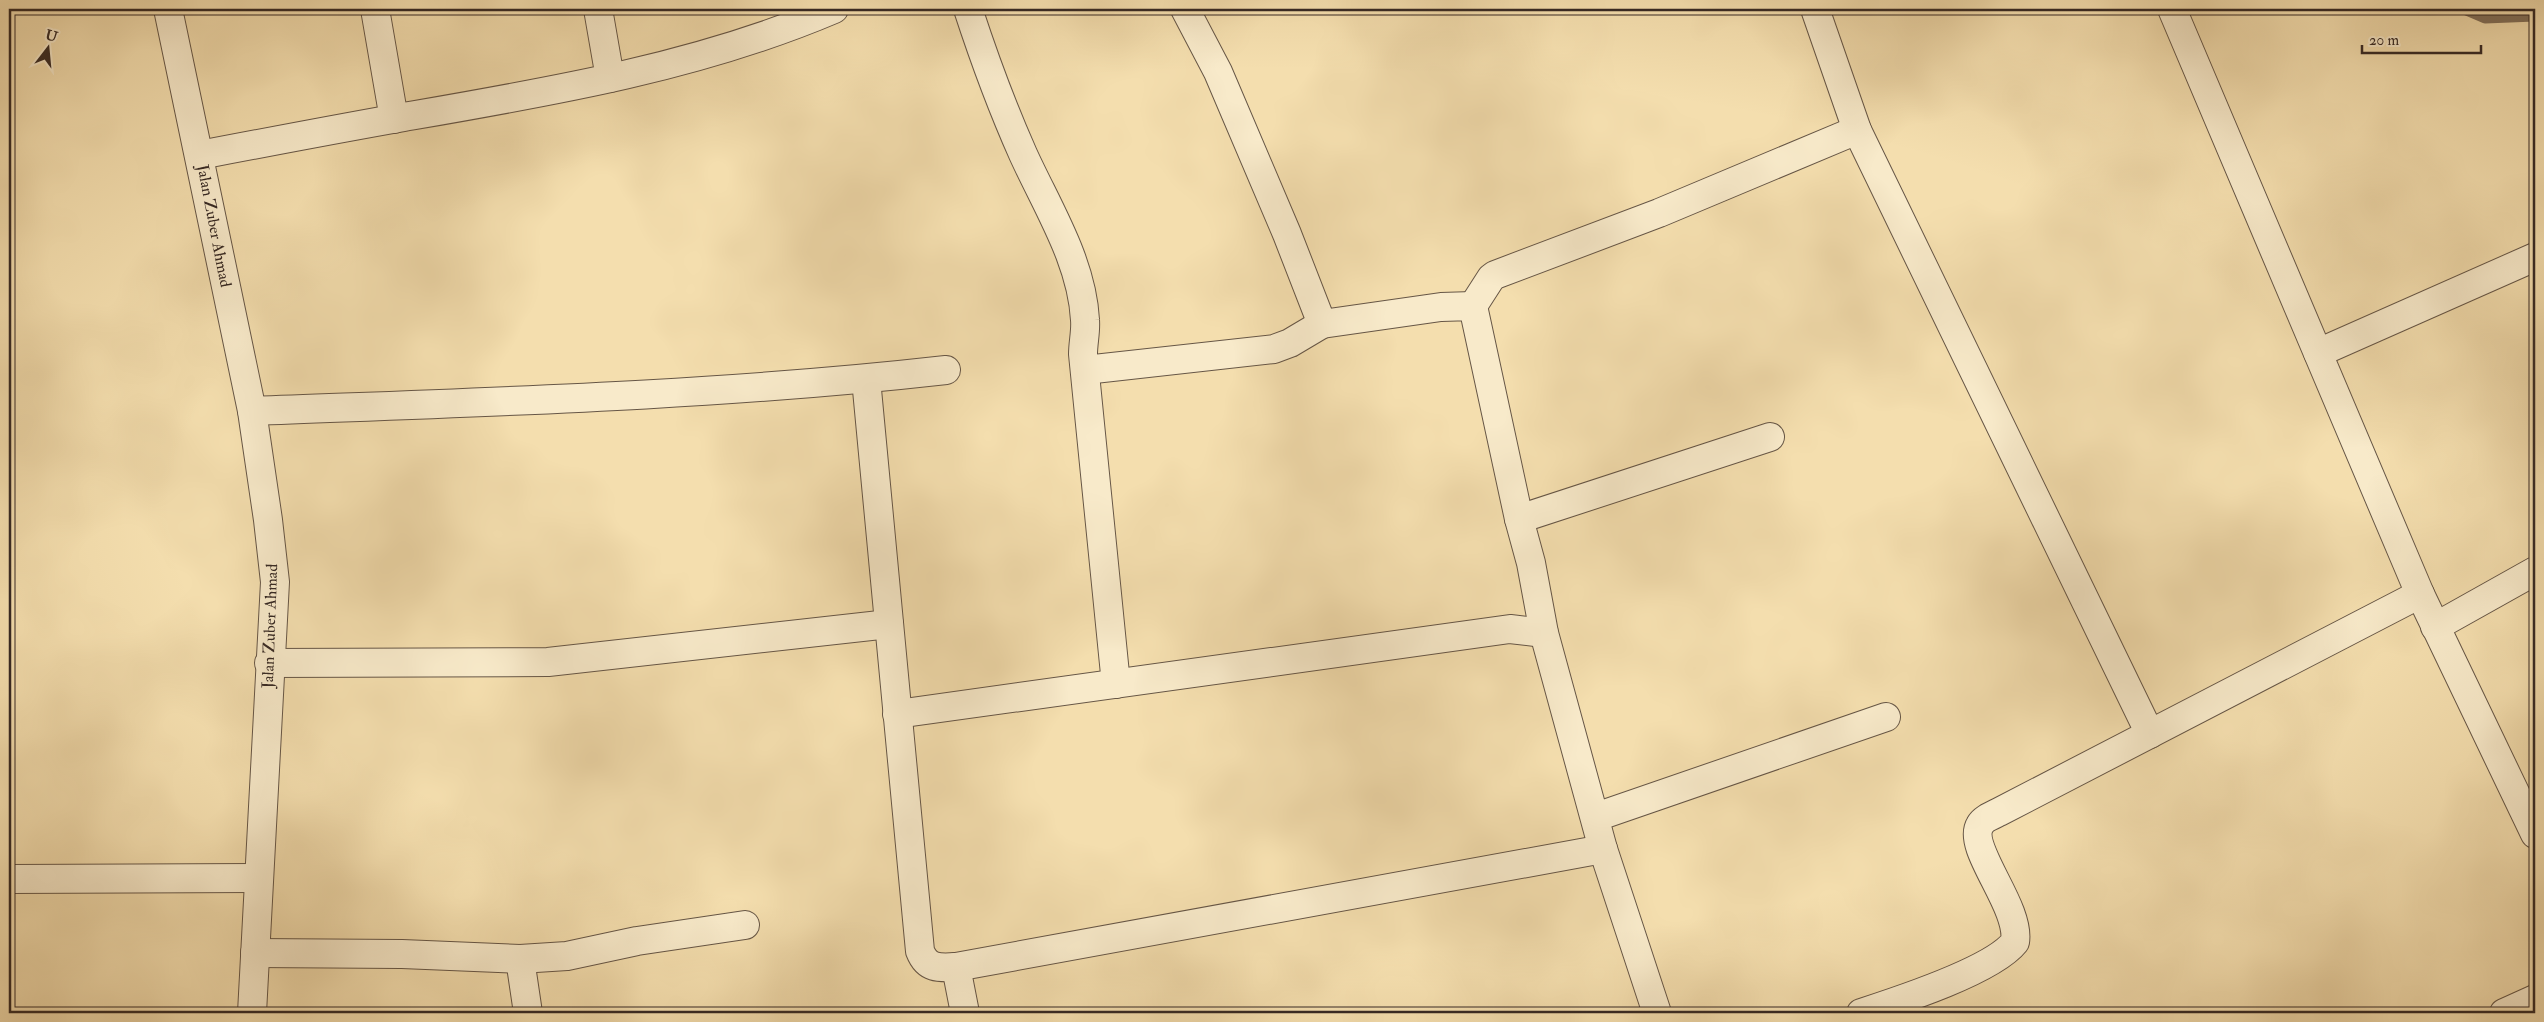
<svg xmlns="http://www.w3.org/2000/svg" width="2544" height="1022" font-family="'IM FELL Double Pica',serif">
<style>
.lines{fill:none;stroke-linecap:round;stroke-linejoin:round}
.stream{stroke:#81705b;stroke-width:11}
.street-casing{stroke:#665646;stroke-width:30}
.street{stroke:#f8eaca;stroke-width:28}
.labels{text-anchor:middle;dominant-baseline:central;stroke-width:4;stroke-linejoin:round;paint-order:stroke}
.street-label{font-size:16px;fill:#362924;stroke:#f8eaca}
</style>
<rect width="100%" height="100%" fill="#f4deae"/>
<filter id="stains"><feTurbulence type="fractalNoise" baseFrequency=".004" numOctaves="4"/><feColorMatrix values="0 0 0 0 .2 0 0 0 0 .09 0 0 0 0 .02 0 0 0 .5 -.17"/></filter>
<radialGradient id="worn" r=".72"><stop offset=".6" stop-color="#630" stop-opacity="0"/><stop offset="1" stop-color="#630" stop-opacity=".3"/></radialGradient>
<g class="lines">
<!-- stream -->
<path class="stream" d="M2464,9L2485,18L2535,16"/>
<!-- street casing -->
<g class="street-casing">
<g id="street">
<path d="M168,9L252,411L268,520L275,582L252,1013"/>
<path d="M375,9L394,119"/>
<path d="M598,9L610,78"/>
<path d="M968,9C984,58 1002,107 1023,154C1047,207 1082,261 1085,320C1086,331 1083,343 1083,354L1116,684"/>
<path d="M1185,9L1218,72L1287,234L1322,324L1441,307L1473,306L1519,519L1531,563L1544,633L1603,849L1657,1013"/>
<path d="M1815,9L1857,130L2150,734"/>
<path d="M2172,9L2420,594L2535,834"/>
<path d="M200,155C268,142 336,129 404,117C549,92 698,67 834,9"/>
<path d="M1473,306L1491,278L1495,275L1659,213L1857,130"/>
<path d="M2318,353L2535,257"/>
<path d="M1085,370L1274,349L1290,343L1322,324"/>
<path d="M866,379L920,951C927,969 939,968 956,967L1603,849"/>
<path d="M252,411C483,402 716,396 946,370"/>
<path d="M1519,519L1770,437"/>
<path d="M2435,627L2535,571"/>
<path d="M269,663L548,662L889,624"/>
<path d="M897,714L1510,629L1544,633"/>
<path d="M1596,817L1886,717"/>
<path d="M9,879L258,878"/>
<path d="M255,953L402,954L520,959L567,956L637,941L745,925"/>
<path d="M520,959L528,1013"/>
<path d="M956,967L965,1013"/>
<path d="M1861,1013C1898,1001 1992,971 2015,942C2021,907 1966,848 1980,825C1983,819 1993,815 1999,812L2420,594"/>
<path d="M2504,1013L2535,999"/>
</g>
</g>
<!-- street -->
<use href="#street" class="street"/>
</g>
<g class="labels">
<!-- street labels -->
<g class="street-label">
<text transform="translate(214 226) rotate(79)">Jalan Zuber Ahmad</text>
<text transform="translate(270 626) rotate(-88)">Jalan Zuber Ahmad</text>
</g>
</g>
<!-- margin -->
<rect width="2544" height="1022" fill="none" stroke="#f4deae" stroke-width="30"/>
<rect x="10" y="10" width="2524" height="1002" fill="none" stroke="#362924" stroke-width="2.5"/>
<rect x="15" y="15" width="2514" height="992" fill="none" stroke="#362924"/>
<!-- north arrow -->
<g transform="translate(48 48) rotate(16)" stroke="#f8eaca" stroke-width="4" paint-order="stroke">
<path d="M0-4L9 19L0 12L-9 19Z" fill="#362924"/>
<text y="-8" font-size="14" font-weight="bold" text-anchor="middle" fill="#362924">U</text>
</g>
<!-- scale -->
<path d="M2362 45v8h119v-8" fill="none" stroke="#362924" stroke-width="2.5"/>
<text x="2369" y="45" font-size="15" fill="#362924" stroke="#f8eaca" stroke-width="4" paint-order="stroke">20 m</text>
<rect width="100%" height="100%" filter="url(#stains)"/>
<rect width="100%" height="100%" fill="url(#worn)"/>
</svg>
